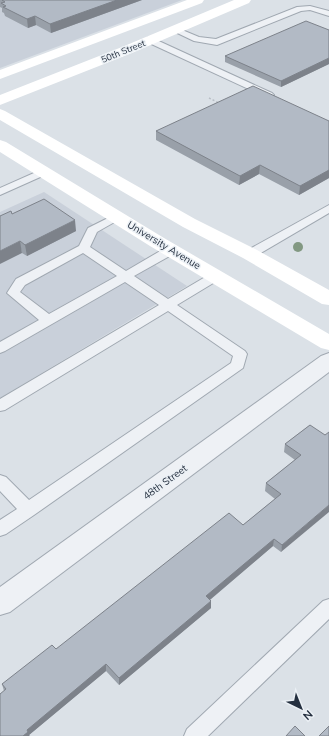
<svg xmlns="http://www.w3.org/2000/svg" width="329" height="736" font-family="Mulish,sans-serif">
<style>
.built{fill:#c9d0da}
.lines{fill:none;stroke-linecap:round;stroke-linejoin:round}
.service-casing{stroke:#a0a8b1;stroke-width:2}
.minor-casing{stroke:#a0a8b1;stroke-width:2}
.path{stroke:#b9bfc6;stroke-width:1.5;stroke-dasharray:2 2;stroke-linecap:butt}
.service{fill:#eef1f5;fill-rule:evenodd}
.minor{fill:#eef1f5;fill-rule:evenodd}
.secondary{fill:#fff;fill-rule:evenodd}
.tree{fill:#829882}
.wall{fill:#99a0a9}
.shaded-wall{fill:#7d828a}
.building{fill:#b2bac5;stroke:#7d828a}
.labels{text-anchor:middle;dominant-baseline:central;stroke-width:3;stroke-linejoin:round;paint-order:stroke}
.far-street-label{font-size:9px;fill:#242f3f;stroke:#ebf0f5}
.street-label{font-size:10px;fill:#242f3f;stroke:#ebf0f5}
</style>
<rect width="100%" height="100%" fill="#dbe1e7"/>
<!-- built -->
<g class="built">
<path d="M0,0H182L0,68Z"/>
<path d="M44,192L187,286L0,398V212Z"/>
</g>
<g class="lines">
<!-- service casing -->
<g class="service-casing">
<g id="service">
<path d="M310,6L329,11V16L310,10L301,11L217,45L194,41L171,30L175,27L199,37L216,39L297,7Z"/>
<path d="M150,37L272,93L274,95L272,97H266L147,42L146,40L147,38Z"/>
<path d="M43,169L47,170L48,172L47,174L0,195V188Z"/>
<path d="M329,205V213L254,257H246L244,254L246,251Z"/>
<path d="M116,214L120,215L122,217L120,219L97,232L90,247L126,271L167,247H175L177,250L175,253L134,276L168,299L212,273H220L222,276L220,279L177,305L245,351L247,354L243,368L34,515L6,534L0,536V520L17,509L0,491V475L6,477L29,500L231,363L233,356L168,311L5,410L0,411V399L159,305L125,282L5,351L0,353V342L39,320L7,293L16,279L79,246L88,228ZM83,253L117,276L49,314L20,292L25,285Z"/>
<path d="M329,599V619L208,736H184L187,729L323,601Z"/>
</g>
</g>
<!-- minor casing -->
<g class="minor-casing">
<path id="minor" d="M329,353V372L10,612L0,615V587L321,356Z"/>
</g>
<!-- path -->
<path class="path" d="M209,98L221,104"/>
<!-- service -->
<use href="#service" class="service"/>
<!-- minor -->
<use href="#minor" class="minor"/>
<!-- secondary -->
<g class="secondary">
<path d="M187,0H204L202,3L0,79V70Z"/>
<path d="M234,0H251L249,3L132,53L0,105V95L122,47Z"/>
<path d="M0,109L5,111L195,219L257,250L329,290V305L322,304L243,258L183,227L0,120Z"/>
<path d="M0,140L6,142L164,238L329,334V350L321,348L150,246L0,152Z"/>
</g>
</g>
<!-- trees -->
<circle class="tree" cx="298" cy="247" r="5"/>
<!-- wall -->
<g class="wall">
<path d="M0,0H142L51,33L36,25L28,28L5,16L4,13L2,12V8L0,7Z"/>
<path d="M329,30V64L281,87L225,62V56Z"/>
<path d="M329,121V178L299,195L259,174L239,185L156,140V131Z"/>
<path d="M12,214L76,231L27,256L22,253Z"/>
<path d="M310,425L281,552L273,546L210,600L211,601V608L119,685L106,671L29,735L4,691L2,684L56,649L243,525L275,499L265,491L266,483L295,460L284,452L285,444Z"/>
</g>
<!-- shaded-wall -->
<g class="shaded-wall">
<path d="M117,0H142L51,33L50,24Z"/>
<path d="M35,16L36,25L28,28L27,19Z"/>
<path d="M329,58V64L281,87V81Z"/>
<path d="M260,165L259,174L239,185L240,176Z"/>
<path d="M329,170V178L299,195L300,186Z"/>
<path d="M75,220L76,231L27,256L25,245Z"/>
<path d="M20,241L22,253L0,264V251Z"/>
<path d="M329,505V512L281,552L282,545Z"/>
<path d="M274,539L273,546L206,603V596Z"/>
<path d="M211,601V608L119,685V678Z"/>
<path d="M106,664V671L29,735L30,736H23L27,730Z"/>
</g>
<!-- building -->
<g class="building">
<path d="M2,0H117L50,24L35,16L27,19L3,7L6,6L1,3L5,2Z"/>
<path d="M306,21L329,30V58L281,81L225,56Z"/>
<path d="M253,86L329,121V170L300,186L260,165L240,176L156,131Z"/>
<path d="M44,199L75,220L25,245L20,241L0,251V216L11,211L12,214Z"/>
<path d="M310,425L325,435L329,432V505L282,545L274,539L206,596L211,601L119,678L106,664L27,730L28,732L23,736H0V694L6,689L2,684L52,645L56,649L229,513L243,525L281,494L266,483L301,455L285,444Z"/>
<path d="M295,726L305,736H286Z"/>
<path d="M329,726V736H319Z"/>
</g>
<g class="labels">
<!-- far-street labels -->
<g class="far-street-label">
<text transform="translate(123 51) rotate(-22)">50th Street</text>
</g>
<!-- street labels -->
<g class="street-label">
<text transform="translate(164 245) rotate(31)">University Avenue</text>
<text transform="translate(165 482) rotate(-36)">48th Street</text>
</g>
</g>
<!-- north arrow -->
<g transform="translate(301 708) rotate(137)" stroke="#ebf0f5" stroke-width="3" paint-order="stroke">
<path d="M0-3L7 15L0 10L-7 15Z" fill="#242f3f"/>
<text y="-6" font-size="11" font-weight="bold" text-anchor="middle" fill="#242f3f">N</text>
</g>
</svg>
